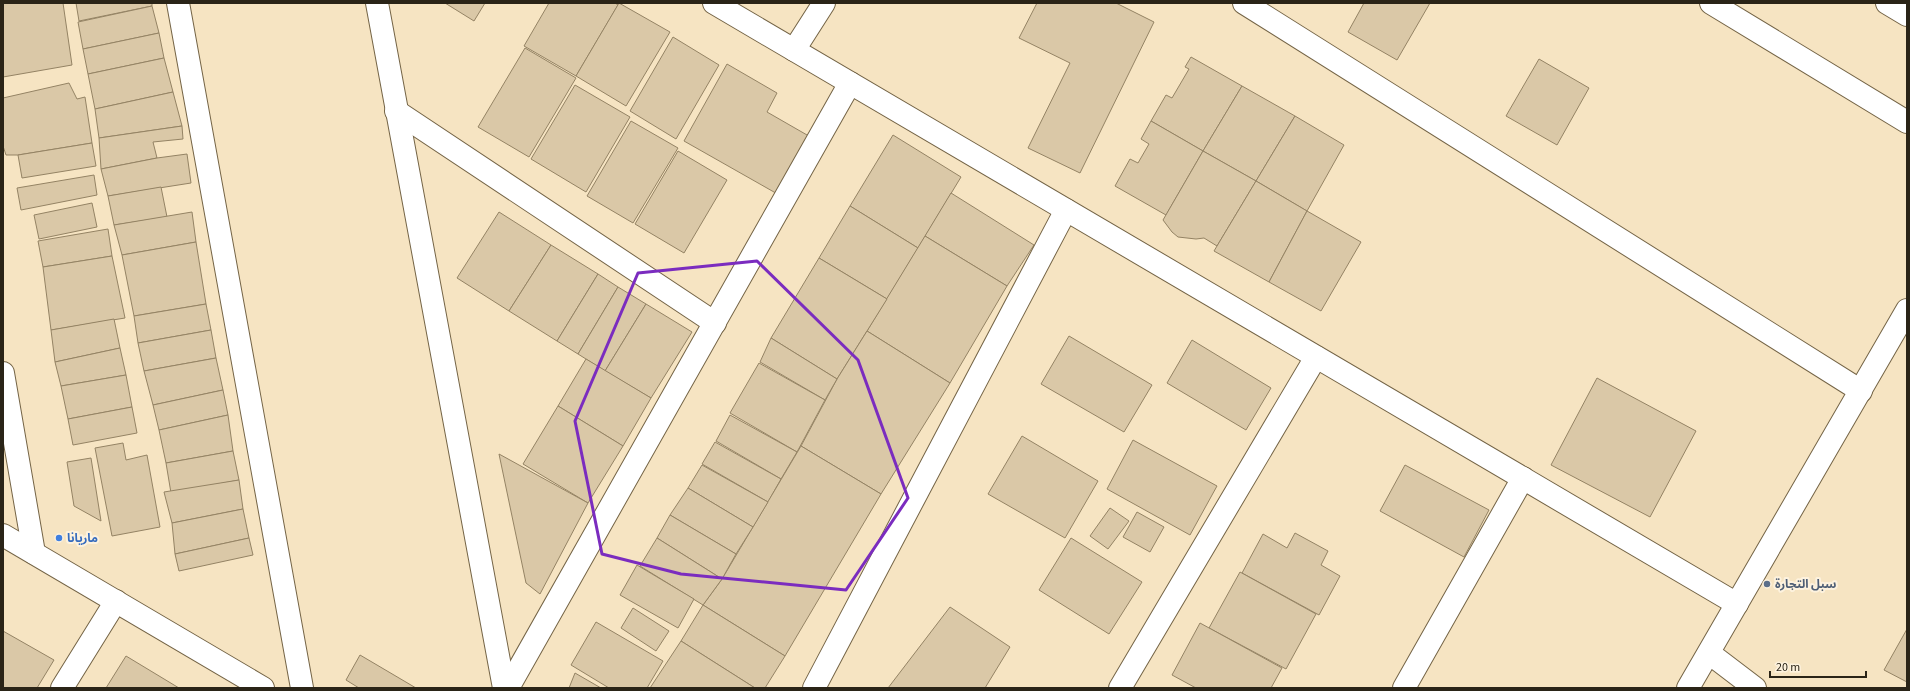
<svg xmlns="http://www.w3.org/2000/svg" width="1910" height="691" font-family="'Source Sans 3','Noto Sans Arabic',sans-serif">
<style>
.building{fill:#dac8a7;stroke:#948364}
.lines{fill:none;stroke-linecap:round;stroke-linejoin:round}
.street-casing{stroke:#746446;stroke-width:24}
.secondary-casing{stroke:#746446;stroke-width:24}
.street{stroke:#fff;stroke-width:22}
.secondary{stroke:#fff;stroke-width:22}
.marked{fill:none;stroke:#7b2cbf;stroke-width:3;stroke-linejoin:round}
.shop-dot{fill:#3f7fe0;stroke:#fdf2de;stroke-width:1.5}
.service-dot{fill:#5c6f8a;stroke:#fdf2de;stroke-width:1.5}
.labels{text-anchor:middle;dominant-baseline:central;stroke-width:4;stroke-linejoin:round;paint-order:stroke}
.shop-label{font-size:12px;font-weight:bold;fill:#366cbe;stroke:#fdf2de;text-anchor:start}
.service-label{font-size:12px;font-weight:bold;fill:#4e5e75;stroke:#fdf2de;text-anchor:start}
</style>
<rect width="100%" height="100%" fill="#f6e4c2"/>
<!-- building -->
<g class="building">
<path d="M3,3H63L72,65L3,77Z"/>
<path d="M76,3H152V6L79,21Z"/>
<path d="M445,3H485L474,21Z"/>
<path d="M549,3H615L618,5L576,76L524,46Z"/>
<path d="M619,3L670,32L626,106L576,76Z"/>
<path d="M1037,3H1116L1154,22L1080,173L1028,148L1070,63L1019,38Z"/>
<path d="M1364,3H1430L1397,60L1348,32Z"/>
<path d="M152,6L159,33L83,49L78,22Z"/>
<path d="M159,33L164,58L88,74L83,49Z"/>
<path d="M673,37L719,65L676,139L630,111Z"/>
<path d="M525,48L576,78L529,157L478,127Z"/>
<path d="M1191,57L1242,86L1203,151L1151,121L1166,95L1172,98L1189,69L1185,67Z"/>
<path d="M164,58L173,92L95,109L88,74Z"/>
<path d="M1539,59L1589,88L1557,145L1506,116Z"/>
<path d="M727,64L777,93L767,112L814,139L781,196L684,141Z"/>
<path d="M69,83L77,99L85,97L92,143L18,155H6L3,146V98Z"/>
<path d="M575,85L630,117L586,192L531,159Z"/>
<path d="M1242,86L1295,116L1256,181L1203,151Z"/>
<path d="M173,92L182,126L99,138L95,109Z"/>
<path d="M1295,116L1344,145L1307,211L1256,181Z"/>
<path d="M631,121L678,148L633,223L587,196Z"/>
<path d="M1151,121L1203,151L1166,215L1115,186L1130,159L1138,163L1149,144L1141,139Z"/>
<path d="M182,126L183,139L153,142L157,158L101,169L99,138Z"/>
<path d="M893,135L961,177L918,248L850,206Z"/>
<path d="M92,143L96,166L22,178L18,155Z"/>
<path d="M678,151L727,180L684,253L635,224Z"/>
<path d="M1203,151L1256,181L1217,246L1204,238L1196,239L1178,237L1172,232L1163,220Z"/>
<path d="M187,154L191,183L108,196L101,169L157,158Z"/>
<path d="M94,175L97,195L21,210L17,188Z"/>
<path d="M1256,181L1307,211L1269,282L1214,251Z"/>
<path d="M161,187L167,217L114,225L108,196Z"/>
<path d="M951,193L1034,245L1007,286L925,236Z"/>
<path d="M92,203L97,227L39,239L34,215Z"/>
<path d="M850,206L918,248L887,299L819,258Z"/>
<path d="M1307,211L1361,242L1321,311L1269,282Z"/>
<path d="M192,212L196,242L122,255L114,225Z"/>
<path d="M499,212L551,245L509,311L457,278Z"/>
<path d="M108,229L112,256L43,267L38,241Z"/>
<path d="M925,236L1007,286L950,383L867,331Z"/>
<path d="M196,242L206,304L134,316L122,255Z"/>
<path d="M551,245L598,274L557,341L509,311Z"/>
<path d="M112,256L125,318L51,330L43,267Z"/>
<path d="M819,258L887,299L837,379L771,338Z"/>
<path d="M598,274L618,287L578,354L557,341Z"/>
<path d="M618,287L646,304L605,371L578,354Z"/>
<path d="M206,304L211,330L138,343L134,316Z"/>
<path d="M646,304L692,332L651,398L605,371Z"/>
<path d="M114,319L120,348L55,362L51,330Z"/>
<path d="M211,330L216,358L144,371L138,343Z"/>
<path d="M867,331L950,383L881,494L801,446L837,379Z"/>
<path d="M1069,336L1152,385L1124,432L1041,384Z"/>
<path d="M771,338L837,379L825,400L760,362Z"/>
<path d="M1192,340L1271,388L1246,430L1167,383Z"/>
<path d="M120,348L126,375L61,386L55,362Z"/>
<path d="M216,358L223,390L153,405L144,371Z"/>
<path d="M586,359L651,398L623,446L558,406Z"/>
<path d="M759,363L825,400L797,452L730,413Z"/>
<path d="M126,375L132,407L68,419L61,386Z"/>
<path d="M1597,378L1696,431L1650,517L1551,465Z"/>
<path d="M223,390L228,415L159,430L153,405Z"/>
<path d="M558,406L623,446L588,503L523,464Z"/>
<path d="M132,407L137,433L73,445L68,419Z"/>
<path d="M228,415L233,451L166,463L159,430Z"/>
<path d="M730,415L797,452L781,479L716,441Z"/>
<path d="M1022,436L1098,481L1065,538L988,494Z"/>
<path d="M1133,440L1217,486L1190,535L1107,489Z"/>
<path d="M715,442L781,479L768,502L702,464Z"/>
<path d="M123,443L126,460L147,455L160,527L112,536L95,448Z"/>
<path d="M801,446L881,494L785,656L703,605L722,579Z"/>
<path d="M233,451L239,480L171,493L166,463Z"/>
<path d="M499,454L588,503L540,594L526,583Z"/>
<path d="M91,458L101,521L74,506L67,462Z"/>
<path d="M702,465L768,502L753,527L688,488Z"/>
<path d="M1405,465L1489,510L1464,557L1380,511Z"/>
<path d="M239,480L243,509L172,523L164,492Z"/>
<path d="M688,488L753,527L736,554L670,515Z"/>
<path d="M1110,508L1129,521L1108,549L1090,536Z"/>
<path d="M243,509L249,538L175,554L172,523Z"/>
<path d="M1137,512L1164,527L1150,552L1123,537Z"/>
<path d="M670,515L736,554L722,579L657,538Z"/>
<path d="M1295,533L1328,551L1321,565L1340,576L1319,615L1242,573L1263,534L1287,548Z"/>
<path d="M249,538L253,555L179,571L175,554Z"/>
<path d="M657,538L722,579L703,605L640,566Z"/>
<path d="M1071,538L1142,582L1109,634L1039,590Z"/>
<path d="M637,565L694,599L678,628L620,595Z"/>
<path d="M1240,572L1316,614L1286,669L1209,628Z"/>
<path d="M703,605L785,656L765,688H755L681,641Z"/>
<path d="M950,607L1010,647L985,688H888Z"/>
<path d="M633,608L669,631L656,651L621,628Z"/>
<path d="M596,622L663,661L647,688H609L571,665Z"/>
<path d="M1200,623L1282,668L1271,688H1196L1172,675Z"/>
<path d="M1907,629V682L1884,670Z"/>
<path d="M3,631L54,660L37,688H3Z"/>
<path d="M681,641L755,688H650Z"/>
<path d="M360,655L416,688H359L346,680Z"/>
<path d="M126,656L179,688H106Z"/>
<path d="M575,673L601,688H569Z"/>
</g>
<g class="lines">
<!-- street casing -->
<g class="street-casing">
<g id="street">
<path d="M178,3L302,688"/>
<path d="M377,3L504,688"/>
<path d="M714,3L1737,604"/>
<path d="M1244,3L1861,391"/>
<path d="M1711,3L1907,122"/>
<path d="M794,50L824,3"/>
<path d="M396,111L715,323"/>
<path d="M3,373L34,553"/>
<path d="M3,535L263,688"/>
<path d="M1709,653L1755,688"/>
<path d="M62,688L116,601"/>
<path d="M508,688L850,83"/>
<path d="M814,688L1066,210"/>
<path d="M1120,688L1316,357"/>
<path d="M1404,688L1523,478"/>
<path d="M1688,688L1907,310"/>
</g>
</g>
<!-- secondary casing -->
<g class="secondary-casing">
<path id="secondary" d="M1887,3L1907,15"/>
</g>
<!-- street -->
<use href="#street" class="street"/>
<!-- secondary -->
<use href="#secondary" class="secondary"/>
</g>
<!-- marked area -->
<path class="marked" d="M757,261L858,360L908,498L846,590L681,574L602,554L575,421L638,273Z"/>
<!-- markers -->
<circle class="shop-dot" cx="59" cy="538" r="4"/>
<circle class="service-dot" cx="1767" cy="584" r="4"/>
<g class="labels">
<!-- shop labels -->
<g class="shop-label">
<text x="67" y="538">ماريانا</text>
</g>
<!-- service labels -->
<g class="service-label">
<text x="1775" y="584">سبل التجارة</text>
</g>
</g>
<!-- border -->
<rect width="1910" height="691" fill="none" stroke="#2a2417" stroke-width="8"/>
<!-- scale -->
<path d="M1770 671v6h96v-6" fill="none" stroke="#2a2417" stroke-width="2"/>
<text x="1776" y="671" font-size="12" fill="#2a2417" stroke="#fdf2de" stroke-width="3" paint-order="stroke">20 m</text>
</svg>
